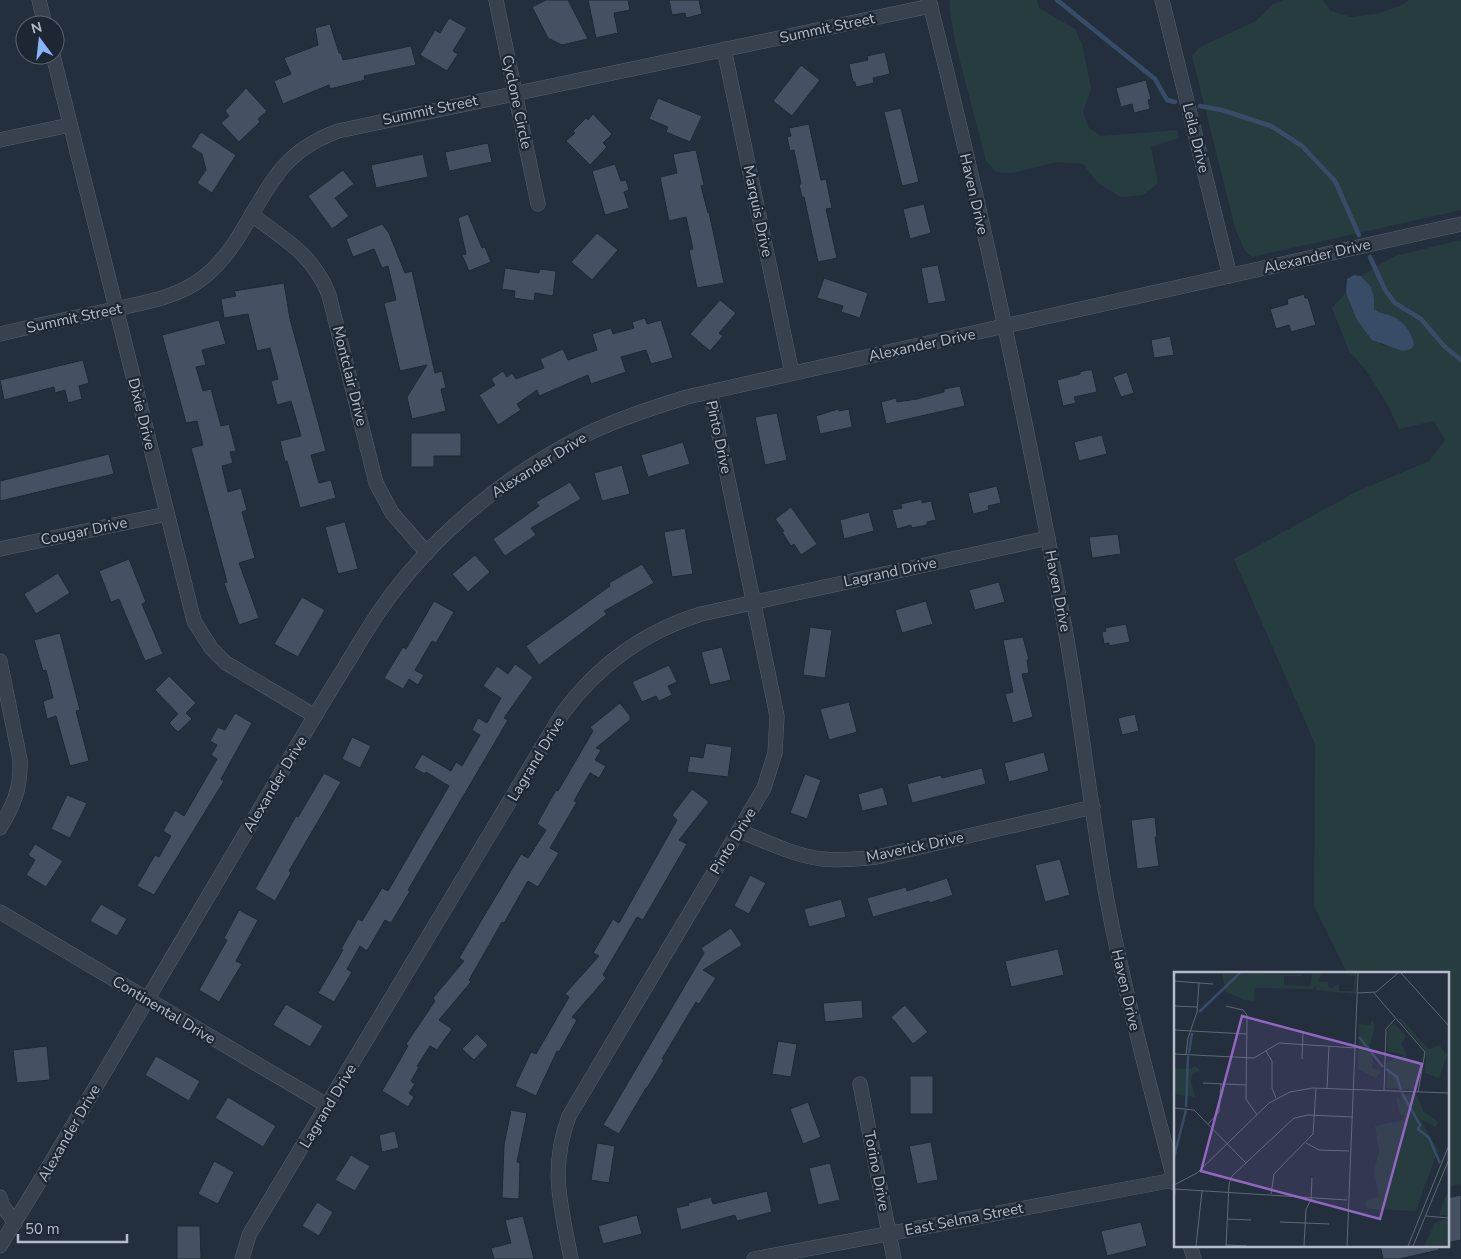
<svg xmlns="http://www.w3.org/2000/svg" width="1461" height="1259" font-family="'Nunito Sans',sans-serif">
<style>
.green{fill:#263c3f}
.water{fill:#394c67}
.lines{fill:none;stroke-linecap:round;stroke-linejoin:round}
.stream{stroke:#394c67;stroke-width:4.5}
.building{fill:#455162;stroke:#1f2835}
.minor-casing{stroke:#565f6c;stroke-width:15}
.minor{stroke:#38414e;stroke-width:14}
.labels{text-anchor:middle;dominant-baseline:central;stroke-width:4.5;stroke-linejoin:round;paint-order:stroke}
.street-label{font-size:15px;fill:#b4bcc9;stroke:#1d2633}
.inset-river{fill:none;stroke:#394c67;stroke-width:2.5}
.inset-road{fill:none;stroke:#5e6776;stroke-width:1}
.view{fill:#9266c3;fill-opacity:0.15;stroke:#9266c3;stroke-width:2.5}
.inset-edge{fill:none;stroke:#b4bcc9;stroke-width:2.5}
</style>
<rect width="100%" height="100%" fill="#242f3e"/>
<!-- green -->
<g class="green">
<path d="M950,0H1037L1039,8L1075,29L1082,44L1091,89L1083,112L1089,128L1101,136L1177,130L1179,138L1151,147L1158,183L1143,195L1121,197L1098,183L1083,164L1058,162L1012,173L996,172L986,161L955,42L950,12Z"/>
<path d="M1284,0H1323L1331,11L1351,17L1376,14L1402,5L1409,0H1461V210L1252,257L1245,251L1236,231L1192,56L1200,47L1256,21L1272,5Z"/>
<path d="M1461,240V1184L1447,1187V973H1347L1314,906L1315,744L1234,559L1358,491L1429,461L1445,440L1434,421L1399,429L1386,402L1365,369L1349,351L1332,308L1346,293L1357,320L1382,345L1391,346L1398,349L1386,314L1378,313L1373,308L1374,298L1371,287L1361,276L1395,256Z"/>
</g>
<!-- water -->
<path class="water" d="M1354,275L1361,276L1371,287L1374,298V309C1378,313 1383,313 1389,315C1403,320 1411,330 1414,345L1411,349L1403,351L1372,340L1357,320L1346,293L1347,279Z"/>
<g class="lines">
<!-- stream -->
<g class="stream">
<path d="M1057,0L1155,79L1167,100L1175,102"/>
<path d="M1200,106L1222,110L1271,126L1302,146L1335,181L1359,235"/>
<path d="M1370,257L1385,290L1395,303L1421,319L1444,346L1461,360"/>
</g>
</g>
<!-- building -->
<g class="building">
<path d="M546,0H568L588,39L562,45L548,38L532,7Z"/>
<path d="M588,0H628L630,10L614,13L618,33L596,38Z"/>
<path d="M669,0H699L702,14L686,18L685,13L672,15Z"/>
<path d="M449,18L467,28L453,51L458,54L447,71L420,55L435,30L440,33Z"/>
<path d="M330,24L339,53H341L343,60L411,46L416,65L364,76L365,80L330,89L329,85L283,104L274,81L291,74L284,58L318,45L315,28Z"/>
<path d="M885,52L890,74L873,78L874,83L856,87L855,82H853L849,64L868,60L867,56Z"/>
<path d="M801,65L820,80L792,116L773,101Z"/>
<path d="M1146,80L1151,99L1148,100L1150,109L1134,113L1132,104L1121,107L1116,88Z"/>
<path d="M246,88L267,111L258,119L260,122L239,142L221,123L229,116L225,111Z"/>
<path d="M658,98L702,116L690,142L666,132L668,127L649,119Z"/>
<path d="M901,108L919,182L902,186L884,112Z"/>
<path d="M593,114L612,134L603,143L607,147L590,165L566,141L575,133L573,131L586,118L588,120Z"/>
<path d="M809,124L821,180L826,179L832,208L826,209L837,258L818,262L804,197H802L799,184H801L794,150L790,151L787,137L791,136L789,128Z"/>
<path d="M201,132L236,155L212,193L197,183L206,170L202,154L191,147Z"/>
<path d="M488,143L492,162L449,171L445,152Z"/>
<path d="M696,150L704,185L701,186L708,213L709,212L724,283L697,288L689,250L693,249L686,217L669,221L660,177L677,173L673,154Z"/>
<path d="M423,154L428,177L376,188L371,165Z"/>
<path d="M615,164L621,181L626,180L629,190L624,192L629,208L605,215L592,171Z"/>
<path d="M343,170L354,184L335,198L349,216L332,229L308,196Z"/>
<path d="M924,204L931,233L910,239L903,209Z"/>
<path d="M468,214L482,248L485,247L491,262L469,271L462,255L466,254L458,218Z"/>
<path d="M382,224L389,233L405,273L412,271L435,373L442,371L446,388L441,389L446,411L412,419L407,397L427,365L400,371L384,303L396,300L388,266L382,268L374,249L353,257L346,239Z"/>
<path d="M597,233L618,250L592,280L571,262Z"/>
<path d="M938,265L946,301L928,304L921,268Z"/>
<path d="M505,268L539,273L540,269L556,271L553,296L535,293L534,301L514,298L515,291L502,289Z"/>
<path d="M824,278L868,293L860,318L841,312L843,306L817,298Z"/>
<path d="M284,283L290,319L326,451L311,455L319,483L331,480L336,498L300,508L287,461L285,462L280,441L301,436L291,401L277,405L271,381L278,379L270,348L257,351L248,314L224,318L221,299L236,296L234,291Z"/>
<path d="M1304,294L1305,298H1308L1316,325L1291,332L1289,325L1276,329L1270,309L1288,304L1287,299Z"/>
<path d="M720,300L736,313L719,333L723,336L710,351L690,334Z"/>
<path d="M645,318L647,324L661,320L673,358L651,364L646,350L621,357L626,372L591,384L588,375L539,396L537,390L517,404L521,410L498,425L479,395L495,385L491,379L503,371L507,377L512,373L516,379L544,368L540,359L563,349L568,360L597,350L592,334L611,328L613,334L634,328L632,322Z"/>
<path d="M219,320L226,344L202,350L206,365L196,367L203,391L211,389L221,426L229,424L236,451L230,452L233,463L222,466L228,492L241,488L247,510L242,512L255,558L239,563L259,618L239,625L224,583L227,582L191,448L203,445L197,421L186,423L162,335Z"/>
<path d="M1170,336L1174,355L1154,358L1151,340Z"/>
<path d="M83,360L89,383L79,386L82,399L68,403L65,390L55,393L54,387L4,400L0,380Z"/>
<path d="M1087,370H1092L1097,392L1074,397L1076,403L1063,406L1057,380L1080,374V372Z"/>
<path d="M1127,372L1134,393L1121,397L1113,377Z"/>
<path d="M960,386L965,406L886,424L881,402L896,398L897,402L917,399L944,392V389Z"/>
<path d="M838,409L839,411L849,409L852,427L820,434L816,416Z"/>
<path d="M777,413L787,460L765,465L755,417Z"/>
<path d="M411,433H461V456H434V467H411Z"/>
<path d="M1102,435L1107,454L1079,461L1074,442Z"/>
<path d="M683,442L690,464L648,477L641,455Z"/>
<path d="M109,454L114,474L0,501V481Z"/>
<path d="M622,465L630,494L602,501L594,473Z"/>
<path d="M570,482L581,499L531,528L536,535L505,556L493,539L539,506L536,502Z"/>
<path d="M997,486L1001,503L988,506L989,510L973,514L968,493Z"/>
<path d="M922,499V503L931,501L936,520L927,522V525L912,528L911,525L897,529L892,510L902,508L901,504Z"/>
<path d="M791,507L817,544L801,555L794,544L791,546L782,532L784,531L775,519Z"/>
<path d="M869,512L874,531L844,539L840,520Z"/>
<path d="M345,522L358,569L338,574L325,527Z"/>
<path d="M685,528L693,574L672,577L664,532Z"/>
<path d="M1118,534L1121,554L1092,558L1089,537Z"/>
<path d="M475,555L490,572L468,592L452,574Z"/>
<path d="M129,559L146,602L142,604L163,654L145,661L119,599L111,602L99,571Z"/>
<path d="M642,564L654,583L604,611L607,614L539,665L526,646L610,586L609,583Z"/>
<path d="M58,573L70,593L36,614L24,594Z"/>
<path d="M999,582L1005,602L975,610L969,590Z"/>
<path d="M302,597L325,610L298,657L274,644Z"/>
<path d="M434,601L454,612L436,643L432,641L415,670L424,675L418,685L409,679L403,689L384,678L403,647L406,649Z"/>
<path d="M926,601L933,624L902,633L895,610Z"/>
<path d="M1126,624L1130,642L1109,646V643L1104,644L1102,632L1106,631L1105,628Z"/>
<path d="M810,627L832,630L825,678L803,675Z"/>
<path d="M60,633L80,710L76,711L89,761L70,766L56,716L47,719L43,701L53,698L46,670L43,671L34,640Z"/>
<path d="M1023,637L1029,660H1027L1029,673L1022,674L1033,717L1013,723L1005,694L1013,692L1003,640Z"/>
<path d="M722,647L731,680L710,685L701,652Z"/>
<path d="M515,664L533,677L504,718L508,720L408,890L410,891L391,923L385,920L367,951L360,946L347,969L352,972L334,1002L318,993L343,950L341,949L358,919L362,921L382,888L388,891L449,786L426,772L425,774L414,768L422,754L451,771L456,762L462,766L480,735L472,730L478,718L487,723L501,698L483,686L497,666L508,674Z"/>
<path d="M669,665L677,682L668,686L672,695L659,701L656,696L642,702L632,682Z"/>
<path d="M169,676L196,703L186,713L192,719L178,732L169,723L178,714L155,690Z"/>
<path d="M849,702L857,732L829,740L820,709Z"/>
<path d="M620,703L630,716V720L596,748L601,750L595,760L606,766L599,778L590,773L574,801L577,802L550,848L559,853L538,887L528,881L504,923L502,922L469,980L471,982L439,1020L452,1029L437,1050L430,1046L417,1066L419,1067L411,1081L415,1084L409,1093L414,1097L408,1107L382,1091L408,1046L406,1044L435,1001L433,998L464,961L459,958L521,854L528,858L546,830L537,824L556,790L558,791L593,731L590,727Z"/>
<path d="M235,713L252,723L221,779L224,781L154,895L137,886L155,855L159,857L171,836L163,831L175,810L184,816L217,759L211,755L217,745L210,741L218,727L225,730Z"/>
<path d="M1135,714L1139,731L1122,735L1118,718Z"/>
<path d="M352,737L371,746L360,768L342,759Z"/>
<path d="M706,743L732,747L728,777L687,772L690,756L703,758Z"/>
<path d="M1044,752L1049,771L1009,782L1004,763Z"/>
<path d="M982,768L986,784L912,803L907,784L941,775L942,778Z"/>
<path d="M324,773L341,782L289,871L291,873L275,901L255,889L296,816L298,817Z"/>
<path d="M805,774L821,780L807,819L790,813Z"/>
<path d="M883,787L888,805L862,811L858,794Z"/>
<path d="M692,789L709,802L679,840L687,844L643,920L637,917L603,975L606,978L572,1017L577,1020L559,1052L557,1051L536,1096L515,1086L531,1052L536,1054L569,997L565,994L599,956L593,953L613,919L619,923L677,820L672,815Z"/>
<path d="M67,795L87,803L70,838L51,829Z"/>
<path d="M1155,817L1157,837H1155L1159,866L1137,869L1131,820Z"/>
<path d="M35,844L63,861L46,887L26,875L35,860L28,855Z"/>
<path d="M1060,859L1070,895L1045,902L1035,865Z"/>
<path d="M750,875L766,883L749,914L734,906Z"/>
<path d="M947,878L953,895L930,903L929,901L873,917L867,898L906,887L907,891Z"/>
<path d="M841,899L846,917L809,927L804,909Z"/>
<path d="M101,904L127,919L117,936L90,921Z"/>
<path d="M239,910L258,920L236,961L242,964L219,1002L199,990L227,940L224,938Z"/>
<path d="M731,928L742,945L703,970L716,978L699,1004L696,1002L662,1059L664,1060L647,1088H646L619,1134L603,1125L704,953L701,948Z"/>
<path d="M1058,949L1064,975L1011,987L1005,961Z"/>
<path d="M862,1000L863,1018L825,1022L823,1003Z"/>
<path d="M286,1004L323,1026L310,1047L273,1025Z"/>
<path d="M905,1005L928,1032L913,1044L891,1017Z"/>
<path d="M477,1034L488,1045L474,1060L462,1049Z"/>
<path d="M778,1041L797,1044L791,1077L772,1074Z"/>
<path d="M47,1046L50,1080L17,1083L13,1050Z"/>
<path d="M156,1056L200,1081L189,1101L145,1075Z"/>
<rect x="910" y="1076" width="23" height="38"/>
<path d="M228,1097L276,1126L263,1147L215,1118Z"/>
<path d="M808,1102L821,1137L803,1144L790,1109Z"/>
<path d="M511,1110L527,1113L517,1162L520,1163L519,1199L502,1198L504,1145Z"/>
<path d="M395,1131L399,1148L382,1152L379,1135Z"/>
<path d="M931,1142L938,1180L917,1184L909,1146Z"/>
<path d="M597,1143L615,1146L609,1183L591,1180Z"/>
<path d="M351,1155L370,1166L355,1191L335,1180Z"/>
<path d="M214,1161L234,1172L218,1204L198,1194Z"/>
<path d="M830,1163L840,1200L818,1205L809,1168Z"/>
<path d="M767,1191L772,1212L737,1221L735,1215L681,1230L676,1208L689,1205L688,1203L711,1197L713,1204Z"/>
<path d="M1461,1195V1240L1447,1243V1198Z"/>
<path d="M317,1202L333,1212L319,1236L302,1226Z"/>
<path d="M637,1215L642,1234L603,1244L598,1226Z"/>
<path d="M523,1216L534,1259H494L491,1248L511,1243L505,1220Z"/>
<path d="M1141,1222L1147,1246L1107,1256L1101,1231Z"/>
<path d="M177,1226H200L201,1259H177Z"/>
<path d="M1380,1245H1438L1439,1250L1399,1259H1383Z"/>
</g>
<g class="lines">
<!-- minor casing -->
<g class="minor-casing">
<g id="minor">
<path d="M39,0L45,25"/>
<path d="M496,0L538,204"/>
<path d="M929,0C981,206 1025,414 1064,623C1081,715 1090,808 1107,900C1125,995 1151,1089 1175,1183"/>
<path d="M1162,0L1230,276"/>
<path d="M724,49L792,373"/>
<path d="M53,55L194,621L211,648L226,663L315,716"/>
<path d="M0,140L70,125"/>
<path d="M252,215C285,239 314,256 329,295L376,483L392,513L427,553"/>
<path d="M0,334C34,326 67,319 101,312C136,304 175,300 204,277C241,248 254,200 284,166C299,149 317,139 338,131L931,6"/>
<path d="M0,549L167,514"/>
<path d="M0,661L20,760C21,789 14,804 0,828"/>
<path d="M739,831C766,841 794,856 823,859C841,861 859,859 877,857L1093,807"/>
<path d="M0,912L328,1106"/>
<path d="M860,1084L894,1259"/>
<path d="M0,1197L2,1205L15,1223"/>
<path d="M1190,1245L1194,1259"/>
<path d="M0,1246L43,1176C110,1061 178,948 245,834C275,783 305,732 336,681C352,656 366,630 383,606C434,534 506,475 585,435C618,419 652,408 687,397L1461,224"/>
<path d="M242,1259L249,1235L562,714C598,665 643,632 701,614L1048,538"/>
<path d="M571,1259C561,1205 549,1170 569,1116L764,788L775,753L777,716L710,392"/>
<path d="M754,1259L1174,1180"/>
</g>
</g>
<!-- minor -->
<use href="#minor" class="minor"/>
</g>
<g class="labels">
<!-- street labels -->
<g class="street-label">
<text transform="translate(827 28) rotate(-12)">Summit Street</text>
<text transform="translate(517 102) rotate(78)">Cyclone Circle</text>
<text transform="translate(430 110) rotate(-12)">Summit Street</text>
<text transform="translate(1196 138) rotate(76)">Leila Drive</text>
<text transform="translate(974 194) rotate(77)">Haven Drive</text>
<text transform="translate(758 211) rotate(78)">Marquis Drive</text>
<text transform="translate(1317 256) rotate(-13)">Alexander Drive</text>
<text transform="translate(74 318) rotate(-12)">Summit Street</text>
<text transform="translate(922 345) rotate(-12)">Alexander Drive</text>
<text transform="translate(350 376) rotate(76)">Montclair Drive</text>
<text transform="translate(142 414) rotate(76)">Dixie Drive</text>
<text transform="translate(719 437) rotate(78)">Pinto Drive</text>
<text transform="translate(539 465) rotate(-32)">Alexander Drive</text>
<text transform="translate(84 531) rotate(-12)">Cougar Drive</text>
<text transform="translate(890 572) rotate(-12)">Lagrand Drive</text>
<text transform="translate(1058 591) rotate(79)">Haven Drive</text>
<text transform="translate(536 759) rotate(-59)">Lagrand Drive</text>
<text transform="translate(275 784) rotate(-59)">Alexander Drive</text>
<text transform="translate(733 841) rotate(-59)">Pinto Drive</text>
<text transform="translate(915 847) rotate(-12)">Maverick Drive</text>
<text transform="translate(1126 990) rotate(77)">Haven Drive</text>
<text transform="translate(164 1010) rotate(31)">Continental Drive</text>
<text transform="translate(328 1106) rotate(-59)">Lagrand Drive</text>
<text transform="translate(69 1133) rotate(-60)">Alexander Drive</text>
<text transform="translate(877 1171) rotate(79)">Torino Drive</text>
<text transform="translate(964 1219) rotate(-11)">East Selma Street</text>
</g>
</g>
<!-- overview -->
<g transform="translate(1174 972)">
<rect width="275" height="275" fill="#242f3e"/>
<path d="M48,1L122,3L127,1V4H110V13L137,14L138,1H147L145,10H154V15L158,16L165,12V19H179L181,4L170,3L182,1V22L142,18V14L139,17L81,16L80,29L71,28L52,20ZM227,46L255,78L265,73L273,83L265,106L251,101L252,79L225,48ZM198,47L201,53L195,78L199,85L198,96L208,99L202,106L184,97L185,52L196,53ZM220,51L232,64L227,72L232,80L231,89L250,91L241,118L213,116V90L230,83L213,79L214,57ZM21,94L27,99L19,101L17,109L21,125L0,122V96L16,97ZM242,122L250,140L264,150L262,155L246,147L264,178L242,239L193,237L191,229L205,224L200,199L205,179L201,154L229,148L230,143H226L222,126L224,125L230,134L226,123ZM275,219V243H265L271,226ZM270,247L275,248V274H250L261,251Z" fill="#263c3f"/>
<path class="inset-river" d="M25,40L66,1M185,65L209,95M15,81L18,61M212,97L223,105L227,118M228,121L246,153L244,157L255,166L266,191M12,135L14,84M0,185L12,138"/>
<path class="inset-road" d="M227,1L275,54M0,9L39,12M183,21L202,20L224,1M200,21L251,80L244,120M0,34L23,35M52,34L69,38L73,43L72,127L83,143M0,58L73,62M92,79L98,89V116L102,126M0,82L80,86L105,71L182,76M12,83L14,66L23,40L25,11M128,87L129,60M29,111L72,113M153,116L155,74M210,119L212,57L221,47M0,136L20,138L72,191M34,152L45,140L47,112M132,171L145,178L175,179M0,213L23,201L95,131L116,120L139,116L275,121M0,217L173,228M97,222L100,202L139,162L142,116M0,233L1,217M252,244L275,246M53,247L77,248M106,250L155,252M52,273L73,274M22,274L28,219M52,274L55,212L58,204L120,146L134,143L179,145M130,274L132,237L137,228L138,206M173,274L184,1M234,274L275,173M239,274L275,187"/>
<path class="view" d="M68,44L248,92L206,247L27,199Z"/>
<rect width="275" height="275" class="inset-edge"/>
</g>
<!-- north arrow -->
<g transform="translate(40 40) rotate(345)"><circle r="24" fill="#1d2633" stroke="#59626f"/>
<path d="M0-4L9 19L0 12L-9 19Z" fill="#8ab4f8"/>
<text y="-8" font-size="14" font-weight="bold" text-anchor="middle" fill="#b4bcc9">N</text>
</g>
<!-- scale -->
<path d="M18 1234v8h109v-8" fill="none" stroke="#b4bcc9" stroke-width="2.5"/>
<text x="25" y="1234" font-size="15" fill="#b4bcc9" stroke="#1d2633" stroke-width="4" paint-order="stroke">50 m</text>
</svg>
